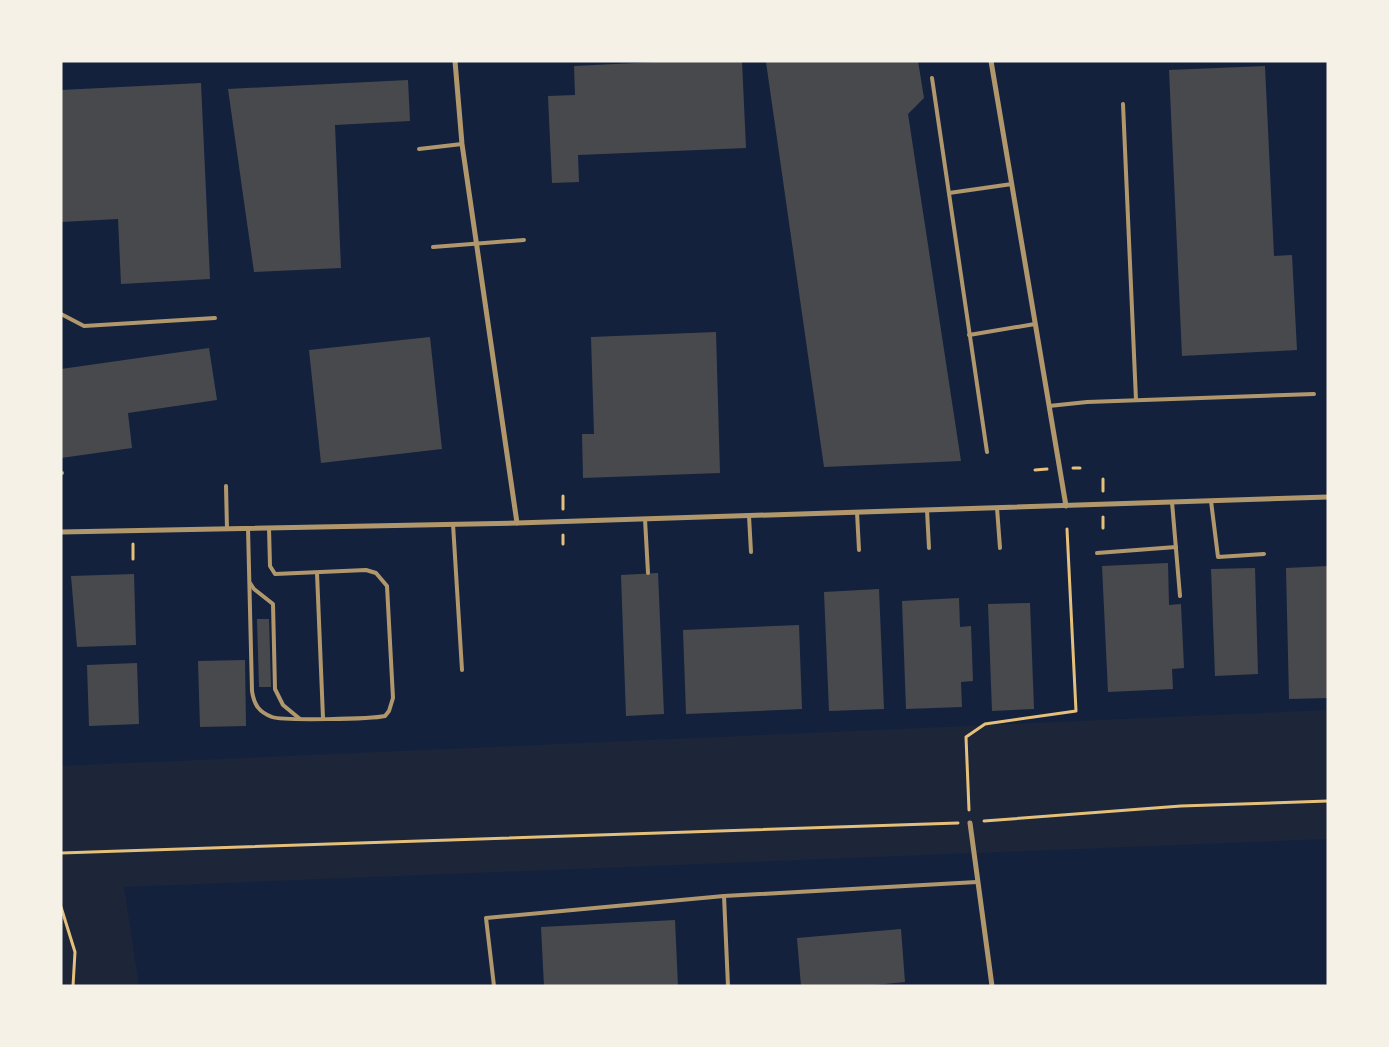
<svg xmlns="http://www.w3.org/2000/svg" width="1389" height="1047" font-family="Raleway,sans-serif">
<style>
.green{fill:#1d2539}
.building{fill:#48494c}
.lines{fill:none;stroke-linecap:round;stroke-linejoin:round}
.path{stroke:#e5c07b;stroke-width:3}
.service{stroke:#b1986c;stroke-width:4}
.minor{stroke:#b1986c;stroke-width:5}
</style>
<rect width="100%" height="100%" fill="#14213d"/>
<!-- green -->
<path class="green" d="M1328,710V839L124,887L139,986H61V766Z"/>
<!-- building -->
<g class="building">
<path d="M676,61H742L746,148L578,155L579,182L552,183L548,96L575,95L574,66Z"/>
<path d="M781,61H918L924,98L908,114L961,461L824,467L766,62Z"/>
<path d="M1265,66L1274,256L1292,255L1297,350L1182,356L1169,70Z"/>
<path d="M408,80L410,121L335,125L341,268L254,272L228,89Z"/>
<path d="M201,83L210,279L121,284L118,219L61,222V90Z"/>
<path d="M716,332L720,473L583,478L582,434H594L591,337Z"/>
<path d="M430,337L442,449L321,463L309,350Z"/>
<path d="M209,348L217,400L128,413L132,448L61,458V369Z"/>
<path d="M1168,563L1169,605L1181,604L1184,668L1172,669L1173,689L1108,692L1102,566Z"/>
<path d="M1328,566V698L1289,699L1286,568Z"/>
<path d="M1255,568L1258,674L1215,676L1211,569Z"/>
<path d="M658,573L664,714L626,716L621,575Z"/>
<path d="M134,574L136,645L77,647L71,576Z"/>
<path d="M879,589L884,709L829,711L824,592Z"/>
<path d="M959,598L960,627L971,626L973,681L961,682L962,707L906,709L902,601Z"/>
<path d="M1030,603L1034,709L992,711L988,604Z"/>
<path d="M257,619H269L271,687H259Z"/>
<path d="M799,625L802,709L686,714L683,630Z"/>
<path d="M245,660L246,726L200,727L198,661Z"/>
<path d="M137,663L139,724L89,726L87,665Z"/>
<path d="M675,920L678,986H544L541,927Z"/>
<path d="M901,929L905,982L864,986H801L797,938Z"/>
</g>
<g class="lines">
<!-- path -->
<g class="path">
<path d="M1073,468H1080"/>
<path d="M1035,470L1047,469"/>
<path d="M1103,479V491"/>
<path d="M563,496V509"/>
<path d="M1103,517V528"/>
<path d="M563,535V544"/>
<path d="M133,544V559"/>
<path d="M969,810L966,737L985,724L1076,711L1067,529"/>
<path d="M984,821L1181,806L1328,801"/>
<path d="M61,853L958,823"/>
<path d="M61,907L75,952L73,986"/>
</g>
<!-- service -->
<g class="service">
<path d="M932,78L987,452"/>
<path d="M1123,104L1136,400"/>
<path d="M419,149L462,144"/>
<path d="M949,193L1012,184"/>
<path d="M433,247L524,240"/>
<path d="M61,314L84,326L215,318"/>
<path d="M969,335L1035,324"/>
<path d="M1049,406L1087,402L1314,394"/>
<path d="M61,473H62"/>
<path d="M226,486L227,529"/>
<path d="M1211,501L1218,557L1264,554"/>
<path d="M1172,502L1180,596"/>
<path d="M997,508L1000,548"/>
<path d="M927,510L929,548"/>
<path d="M857,512L859,550"/>
<path d="M749,516L751,552"/>
<path d="M645,519L648,573"/>
<path d="M453,524L462,670"/>
<path d="M248,528L252,691C254,705 259,712 272,717C283,721 372,719 385,716L389,711L393,698L387,586L376,573L366,570L275,574L270,566L269,528"/>
<path d="M1097,553L1176,547"/>
<path d="M317,573L323,718"/>
<path d="M250,583L254,589L273,604L275,689L283,705L300,719"/>
<path d="M494,986L486,918L724,896"/>
<path d="M728,986L724,896L977,882"/>
</g>
<!-- minor -->
<g class="minor">
<path d="M455,61L462,144L517,523"/>
<path d="M991,61L1066,506"/>
<path d="M61,532L517,523L1328,497"/>
<path d="M970,823L992,986"/>
</g>
</g>
<!-- border -->
<rect width="1389" height="1047" fill="none" stroke="#f6f1e7" stroke-width="125"/>
</svg>
